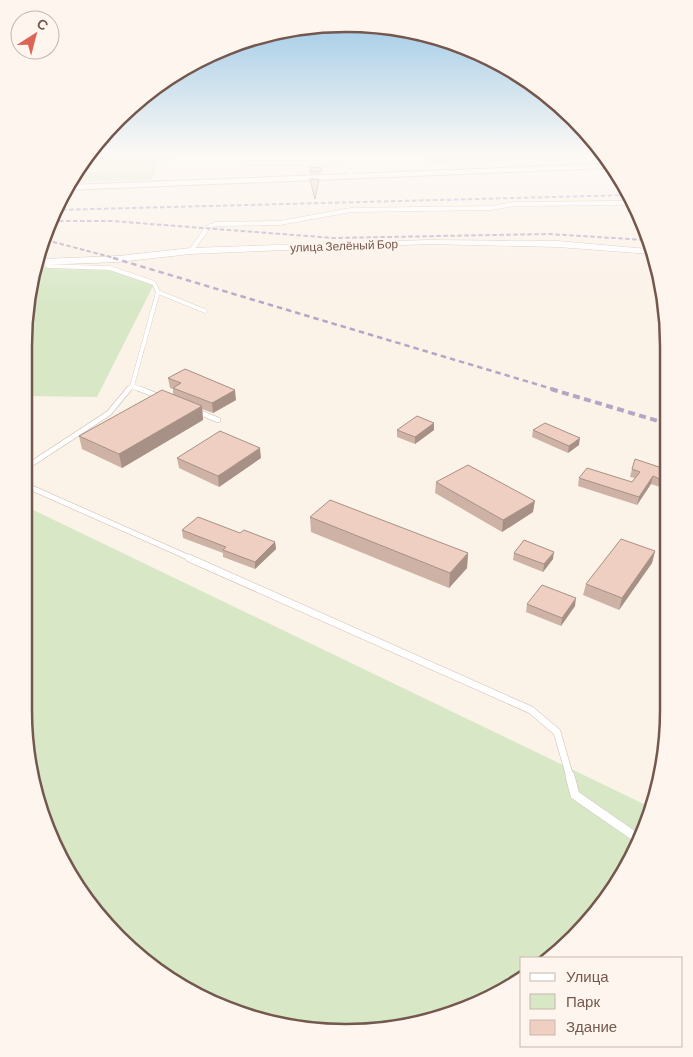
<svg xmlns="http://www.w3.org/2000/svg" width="693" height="1057" font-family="Barlow,sans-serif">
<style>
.green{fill:#d8e8c7}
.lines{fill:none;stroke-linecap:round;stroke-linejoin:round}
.service-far3-casing{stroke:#cebbb1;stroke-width:4.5}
.service-far2-casing{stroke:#cebbb1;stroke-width:6}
.service-far1-casing{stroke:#cebbb1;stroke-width:8}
.service-casing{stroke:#cebbb1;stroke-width:10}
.minor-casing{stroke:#cebbb1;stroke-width:1}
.tertiary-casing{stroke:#cebbb1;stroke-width:1}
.secondary-casing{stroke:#d1bbaf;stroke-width:2}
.service-far3{stroke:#fff;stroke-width:4}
.service-far2{stroke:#fff;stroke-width:5}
.service-far1{stroke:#fff;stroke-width:7}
.service{stroke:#fff;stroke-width:9}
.minor{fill:#fff;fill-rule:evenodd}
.tertiary{fill:#fff;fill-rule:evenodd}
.secondary{fill:#fff;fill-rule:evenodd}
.rail-far2{stroke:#b4a7c5;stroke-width:2;stroke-dasharray:4.5 2.5;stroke-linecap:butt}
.rail-far1{stroke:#b4a7c5;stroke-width:2.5;stroke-dasharray:5.5 4;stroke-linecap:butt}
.rail{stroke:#b4a7c5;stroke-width:4;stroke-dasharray:7 4.5;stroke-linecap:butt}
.wall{fill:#ceb2a6}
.shaded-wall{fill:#a79187}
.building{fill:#efcfc1;stroke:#a79187}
.labels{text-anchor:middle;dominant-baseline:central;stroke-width:4;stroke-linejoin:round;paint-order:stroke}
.far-street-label{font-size:12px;fill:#74574d;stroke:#fef6ee}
.rim{fill:none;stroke:#74574d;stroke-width:2.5}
</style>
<rect width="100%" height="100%" fill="#fbf2e8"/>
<!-- green -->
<g class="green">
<path d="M89,156H180L158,164L152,180L72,182Z"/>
<path d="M425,156H600L601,158L428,163Z"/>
<path d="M38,267L109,269L154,284L97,397L26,396L27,304Z"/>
<path d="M25,506L650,807L636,853L589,924L547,958H522V979L508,990L430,1022L325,1033L223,1009L150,966L78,890L41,814L24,710Z"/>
</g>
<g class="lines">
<!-- service-far3 casing -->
<g class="service-far3-casing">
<g id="service-far3">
<path d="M48,262V266L110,268L154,283L158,292L132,386L128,390"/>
<path d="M158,292L205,311"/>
<path d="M132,386L143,390"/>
</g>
</g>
<!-- service-far2 casing -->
<g class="service-far2-casing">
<g id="service-far2">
<path d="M140,389L160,397"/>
<path d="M196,411L218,420"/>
<path d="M25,468L109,413L129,389"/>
<path d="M25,485L192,559"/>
</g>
</g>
<!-- service-far1 casing -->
<g class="service-far1-casing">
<path id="service-far1" d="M189,558L531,710L557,732L570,777"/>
</g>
<!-- service casing -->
<g class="service-casing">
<path id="service" d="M570,776L575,795L640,840"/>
</g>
<!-- minor casing -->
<g class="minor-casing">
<g id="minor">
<path d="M249,161H324L344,165L358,176L353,177L340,167L324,165L247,164Z"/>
<path d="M634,201L636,205L514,206L491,210L351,212L280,225L216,226L210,228L193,252L188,251L206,226L215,222L280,221L351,208L491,206L514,202Z"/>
</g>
</g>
<!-- tertiary casing -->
<g class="tertiary-casing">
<path id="tertiary" d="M428,240L558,241L648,249L650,254L558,247L428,244L191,254L118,262L39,265L40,259L118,256L191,248Z"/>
</g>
<!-- secondary casing -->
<g class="secondary-casing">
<path id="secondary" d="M605,164L609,168L66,190L69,185Z"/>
</g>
<!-- service-far3 -->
<use href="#service-far3" class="service-far3"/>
<!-- service-far2 -->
<use href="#service-far2" class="service-far2"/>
<!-- service-far1 -->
<use href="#service-far1" class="service-far1"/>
<!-- service -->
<use href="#service" class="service"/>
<!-- minor -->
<use href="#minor" class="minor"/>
<!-- tertiary -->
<use href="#tertiary" class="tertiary"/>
<!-- secondary -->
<use href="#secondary" class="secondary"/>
<!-- rail-far2 -->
<g class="rail-far2">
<path d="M55,210L629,195"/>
<path d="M52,221H112L333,238L549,234L646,240"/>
<path d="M46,240L118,259"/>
</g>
<!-- rail-far1 -->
<path class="rail-far1" d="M113,258L556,390"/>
<!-- rail -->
<path class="rail" d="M551,389L668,424"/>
</g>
<!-- wall -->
<g class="wall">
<path d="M322,168L321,173L310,174V171Z"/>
<path d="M668,353V367L662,364L663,358Z"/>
<path d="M168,378L236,400L213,413L202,409L203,420L122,468L82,449L79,436L173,395V389L170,388Z"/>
<path d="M434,423V430L415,444L397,437V430Z"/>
<path d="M533,430L579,445L568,453L532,437Z"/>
<path d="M177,458H261L219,487L179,468Z"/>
<path d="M632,469L668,470V476L667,478L660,487L651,484L637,505L578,486L579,478L632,482L635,478L630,477Z"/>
<path d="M436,482L533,512L502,532L435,493Z"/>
<path d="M310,517L468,553L467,568L449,588L311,532Z"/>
<path d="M182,530L240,533L275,542L276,549L255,569L223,557V553L183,538Z"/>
<path d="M655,551L652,563L619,610L583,595L586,584Z"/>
<path d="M514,553L553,559L543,572L513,560Z"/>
<path d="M527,604L575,606L561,626L526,612Z"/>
</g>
<!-- shaded-wall -->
<g class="shaded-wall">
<path d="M235,390L236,400L213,413L212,403Z"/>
<path d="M202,406L203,420L122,468L119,454Z"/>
<path d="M434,423V430L415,444V437Z"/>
<path d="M580,438L579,445L568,453L569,446Z"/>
<path d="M260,448L261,458L219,487L218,476Z"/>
<path d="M668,472L667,478L660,487L662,480Z"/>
<path d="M653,476L651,484L637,505L639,497Z"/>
<path d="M535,501L533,512L502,532L503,520Z"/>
<path d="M275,542L276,549L255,569V562Z"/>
<path d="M655,551L652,563L619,610L622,598Z"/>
<path d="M554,552L553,559L543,572L544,564Z"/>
<path d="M468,553L467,568L449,588L450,573Z"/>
<path d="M576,598L575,606L561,626L562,618Z"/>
</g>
<!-- building -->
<g class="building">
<path d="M311,167L322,168L321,171H310Z"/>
<path d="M310,179H319L315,199Z"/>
<path d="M668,353V360L663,358Z"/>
<path d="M185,369L235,390L212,403L173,388L181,383L168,378Z"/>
<path d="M162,390L202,406L119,454L79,436Z"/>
<path d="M417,416L434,423L415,437L397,430Z"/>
<path d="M545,423L580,438L569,446L533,430Z"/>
<path d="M220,431L260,448L218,476L177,458Z"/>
<path d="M635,459L668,470V472L662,480L653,476L639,497L579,478L587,468L632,482L640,472L632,469Z"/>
<path d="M468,465L535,501L503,520L436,482Z"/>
<path d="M330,500L468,553L450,573L310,517Z"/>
<path d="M198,517L240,533L244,530L275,542L255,562L223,550L226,547L182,530Z"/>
<path d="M621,539L655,551L622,598L586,584Z"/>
<path d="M524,540L554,552L544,564L514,553Z"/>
<path d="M542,585L576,598L562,618L527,604Z"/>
</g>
<!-- sky -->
<linearGradient id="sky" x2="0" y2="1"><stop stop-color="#97c6e6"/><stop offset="0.51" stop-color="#fdf9f5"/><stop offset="1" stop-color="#fdf9f5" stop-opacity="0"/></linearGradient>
<rect width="693" height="304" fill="url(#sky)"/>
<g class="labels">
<!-- far-street labels -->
<g class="far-street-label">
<text transform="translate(344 245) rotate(-2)">улица Зелёный Бор</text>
</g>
</g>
<!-- crop -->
<path d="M0 0H693V1057H0ZM346 32H346A314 314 0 0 1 660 346V710A314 314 0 0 1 346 1024H346A314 314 0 0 1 32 710V346A314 314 0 0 1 346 32Z" fill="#fef6ee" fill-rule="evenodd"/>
<path class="rim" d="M346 32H346A314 314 0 0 1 660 346V710A314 314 0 0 1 346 1024H346A314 314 0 0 1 32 710V346A314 314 0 0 1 346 32Z"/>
<!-- legend -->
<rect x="520" y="957" width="162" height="90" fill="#fef6ee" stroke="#c7b6ae"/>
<rect x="530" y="973" width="25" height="8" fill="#ffffff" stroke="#c7b6ae"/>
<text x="566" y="982" font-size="15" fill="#74574d">Улица</text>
<rect x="530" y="994" width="25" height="15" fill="#d8e8c7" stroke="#c7b6ae"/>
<text x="566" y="1007" font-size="15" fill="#74574d">Парк</text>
<rect x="530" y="1020" width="25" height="15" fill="#efcfc1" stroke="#c7b6ae"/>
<text x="566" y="1032" font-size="15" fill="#74574d">Здание</text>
<!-- north arrow -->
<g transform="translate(35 35) rotate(36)"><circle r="24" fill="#fef6ee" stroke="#c7b6ae"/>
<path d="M0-4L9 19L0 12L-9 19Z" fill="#dc6656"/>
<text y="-8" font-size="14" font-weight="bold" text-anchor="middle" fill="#74574d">С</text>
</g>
</svg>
